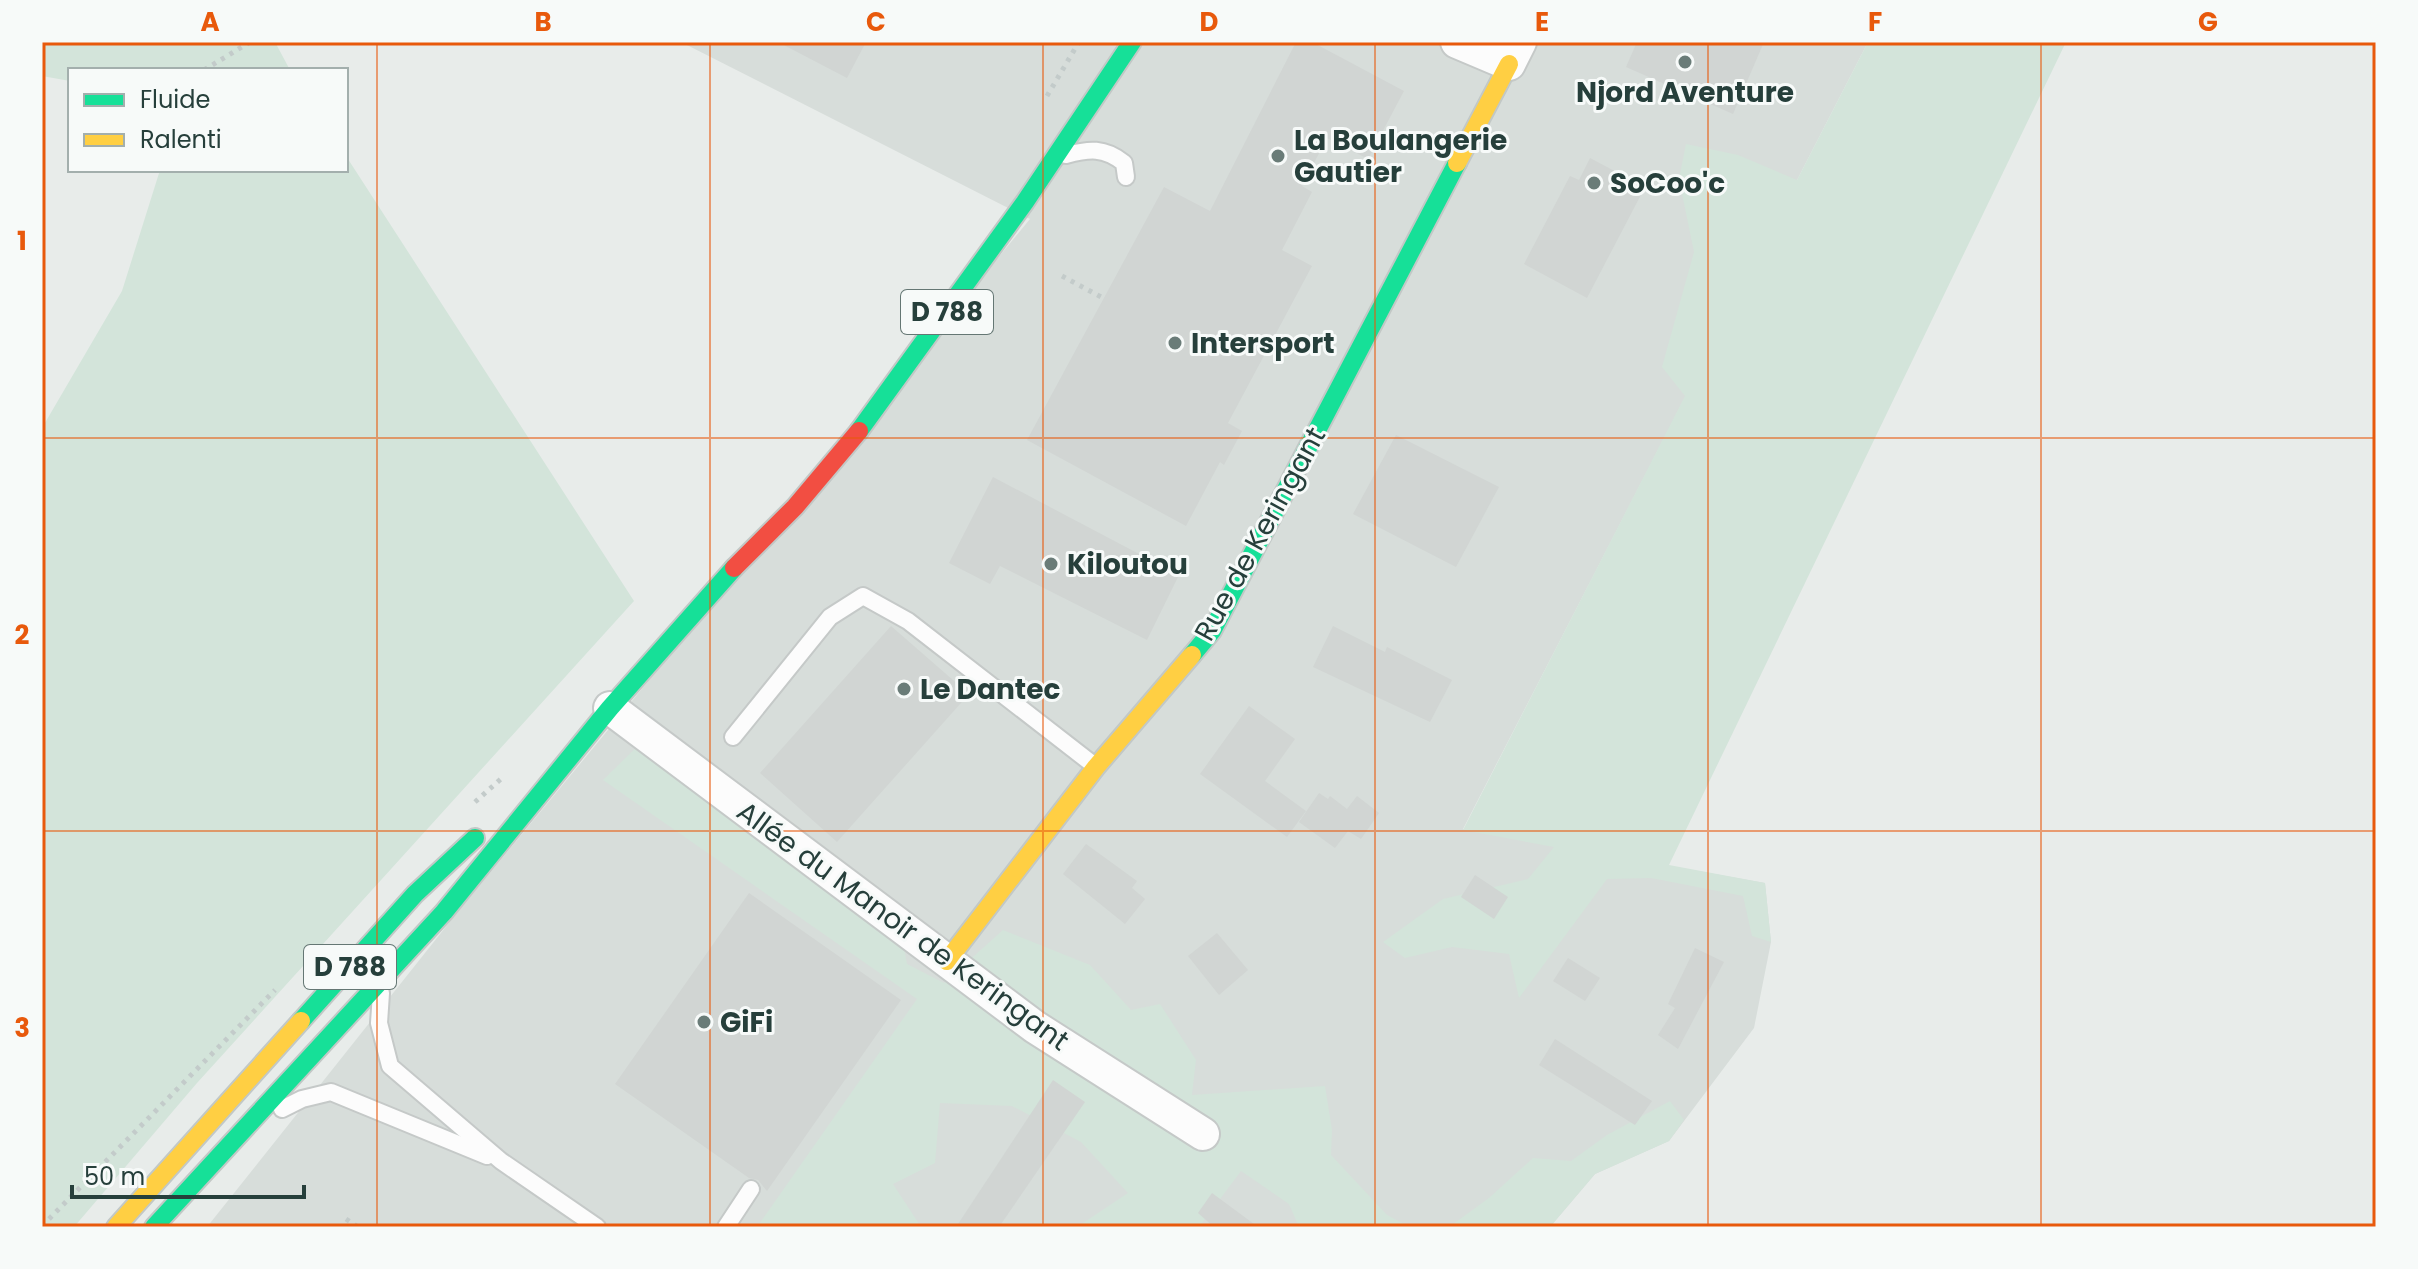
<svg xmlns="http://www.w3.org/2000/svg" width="2418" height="1269" font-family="Poppins,sans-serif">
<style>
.built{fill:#d7ddda}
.green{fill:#d3e4da}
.building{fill:#d1d5d3}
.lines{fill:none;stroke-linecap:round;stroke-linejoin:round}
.lane-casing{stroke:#c5c9c8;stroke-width:20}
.street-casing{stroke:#c5c9c8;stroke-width:36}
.fast-casing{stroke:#c2c8c6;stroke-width:22}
.slow-casing{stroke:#c2c8c6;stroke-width:22}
.jam-casing{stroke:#c2c8c6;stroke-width:22}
.path{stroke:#c3cbca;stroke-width:5;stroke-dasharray:4 6;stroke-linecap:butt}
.lane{stroke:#fcfcfc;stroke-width:16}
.street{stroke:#fcfcfc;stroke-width:32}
.fast{stroke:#16e098;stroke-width:18}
.slow{stroke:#ffcf43;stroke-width:18}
.jam{stroke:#f24e42;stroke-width:18}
.grid{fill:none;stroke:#e8590c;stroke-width:2;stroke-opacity:0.55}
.poi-dot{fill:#6a7c78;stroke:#f7faf9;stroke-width:3}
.labels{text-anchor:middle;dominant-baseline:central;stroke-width:6;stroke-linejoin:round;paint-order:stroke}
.shield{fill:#f7faf9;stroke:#657774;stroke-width:2}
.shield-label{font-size:26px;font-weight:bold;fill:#263f3b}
.poi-label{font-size:28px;font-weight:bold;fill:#263f3b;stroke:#f7faf9;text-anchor:start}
.street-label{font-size:28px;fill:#263f3b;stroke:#f7faf9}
.neatline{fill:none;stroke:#e8590c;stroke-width:3}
.grid-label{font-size:26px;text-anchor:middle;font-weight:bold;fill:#e8590c}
</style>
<rect width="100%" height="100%" fill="#e8ecea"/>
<!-- built -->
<path class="built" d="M681,42H1868L1463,829L1765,883L1771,942L1754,1028L1669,1141L1595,1174L1550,1227H207L456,914L1030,219Z"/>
<!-- green -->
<g class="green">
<path d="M42,42H275L290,70H70V81L42,76Z"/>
<path d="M1868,42H2066L1669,865L1765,883L1771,942L1752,936L1743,896L1651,878L1607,879L1519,998L1509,954L1452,947L1405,958L1383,942L1443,899L1528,879L1554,847L1463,830L1685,396L1662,367L1694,252L1679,179L1686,144L1738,155L1797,180Z"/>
<path d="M346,156L634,601L197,1083L74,1227H42V428L122,291L160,170H346Z"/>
<path d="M647,737L895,902L907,964L944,983L1003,930L1090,965L1131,1010L1160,1004L1196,1060L1192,1095L1325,1086L1332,1130L1331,1155L1387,1215L1410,1227H1299L1289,1204L1241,1171L1199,1227H1077L1128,1193L1081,1142L1012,1106L940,1103L935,1163L893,1184L921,1227H757L917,999L603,780Z"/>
<path d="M1670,1101L1684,1120L1669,1141L1595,1174L1550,1227H1449L1489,1198L1533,1158L1571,1161L1607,1135Z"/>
</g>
<!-- building -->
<g class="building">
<path d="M778,42H866L847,78Z"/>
<path d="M1296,42H1312L1404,91L1368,159L1327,138L1302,186L1312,192L1282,250L1312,266L1228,423L1242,431L1224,465L1220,462L1186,526L1027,440L1164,187L1210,211Z"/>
<path d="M1637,42H1764L1733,114L1626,67Z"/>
<path d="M1590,158L1645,187L1587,298L1524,264L1570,176L1579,180Z"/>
<path d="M1396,435L1499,487L1456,567L1353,514Z"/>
<path d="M993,477L1179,575L1147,640L1000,566L990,584L949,563Z"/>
<path d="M891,626L969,694L837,842L760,773Z"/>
<path d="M1333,626L1385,652L1387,647L1452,680L1430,722L1313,667Z"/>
<path d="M1249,706L1295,739L1265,781L1306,811L1287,837L1200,774Z"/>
<path d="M1319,793L1328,799L1330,796L1347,809L1357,796L1379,813L1361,839L1348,831L1335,848L1299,822Z"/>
<path d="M1086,844L1137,881L1132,888L1145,899L1125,924L1063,874Z"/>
<path d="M1475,875L1508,897L1494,919L1461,897Z"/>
<path d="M749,893L901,1000L767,1191L758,1180L749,1178L615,1084Z"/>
<path d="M1217,933L1248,970L1219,995L1188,956Z"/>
<path d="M1695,948L1724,962L1678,1049L1658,1035L1675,1008L1668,1004Z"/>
<path d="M1568,958L1600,978L1585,1001L1553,981Z"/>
<path d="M1555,1039L1652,1101L1635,1125L1539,1065Z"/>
<path d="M1053,1080L1085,1102L999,1227H956Z"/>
<path d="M1212,1193L1258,1227H1214L1198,1213Z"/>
</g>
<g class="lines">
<!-- lane casing -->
<g class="lane-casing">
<g id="lane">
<path d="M1066,155C1089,149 1104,147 1124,163L1126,177"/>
<path d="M733,737L830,617L863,596L908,621L1095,766"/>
<path d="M381,993L379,1023L390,1066L501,1161L597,1227"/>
<path d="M282,1109L302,1099L331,1092L487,1156"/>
<path d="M726,1227L751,1189"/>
</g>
</g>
<!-- street casing -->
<g class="street-casing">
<g id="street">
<path d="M1457,42L1509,64L1520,42"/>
<path d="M610,708L1035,1027L1203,1134"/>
</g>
</g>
<!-- fast casing -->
<g class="fast-casing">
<g id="fast">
<path d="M859,431L1025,202L1132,42"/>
<path d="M1192,655L1212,631L1457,163"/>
<path d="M301,1021L415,894L475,838"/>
<path d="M154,1227L444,912L610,708L734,568"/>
</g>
</g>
<!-- slow casing -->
<g class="slow-casing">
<g id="slow">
<path d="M1457,163L1509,64"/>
<path d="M947,961L1096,767L1192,655"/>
<path d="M116,1227L301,1021"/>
</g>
</g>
<!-- jam casing -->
<g class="jam-casing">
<path id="jam" d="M734,568L795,507L859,431"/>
</g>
<!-- path -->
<g class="path">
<path d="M204,70L250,42"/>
<path d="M1047,96L1079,42"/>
<path d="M1062,276L1103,298"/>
<path d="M475,802L503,777"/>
<path d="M346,1219L358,1227"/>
<path d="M42,1226L275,990"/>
</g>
<!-- lane -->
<use href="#lane" class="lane"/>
<!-- street -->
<use href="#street" class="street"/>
<!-- fast -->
<use href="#fast" class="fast"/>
<!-- slow -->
<use href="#slow" class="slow"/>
<!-- jam -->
<use href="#jam" class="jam"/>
</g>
<!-- grid -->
<path class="grid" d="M377,42V1227M710,42V1227M1043,42V1227M1375,42V1227M1708,42V1227M2041,42V1227M42,438H2376M42,831H2376"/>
<!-- markers -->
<g class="poi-dot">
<circle cx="1685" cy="62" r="8"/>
<circle cx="1278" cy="156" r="8"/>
<circle cx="1594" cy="183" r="8"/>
<circle cx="1175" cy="343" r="8"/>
<circle cx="1051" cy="564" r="8"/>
<circle cx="904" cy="689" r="8"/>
<circle cx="704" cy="1022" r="8"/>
</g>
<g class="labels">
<!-- shield labels -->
<g class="shield">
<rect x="901" y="290" width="92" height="44" rx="6"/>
<rect x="304" y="945" width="92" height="44" rx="6"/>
</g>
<g class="shield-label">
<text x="947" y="312">D 788</text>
<text x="350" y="967">D 788</text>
</g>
<!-- poi labels -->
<g class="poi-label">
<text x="1685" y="92" text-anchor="middle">Njord Aventure</text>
<text x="1294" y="140">La Boulangerie<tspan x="1294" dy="32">Gautier</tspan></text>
<text x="1610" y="183">SoCoo'c</text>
<text x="1191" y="343">Intersport</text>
<text x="1067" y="564">Kiloutou</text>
<text x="920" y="689">Le Dantec</text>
<text x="720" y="1022">GiFi</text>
</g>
<!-- street labels -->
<g class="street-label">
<text transform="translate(1260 534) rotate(-61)">Rue de Keringant</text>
<text transform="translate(903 926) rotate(36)">Allée du Manoir de Keringant</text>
</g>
</g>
<!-- border -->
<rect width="2418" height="1269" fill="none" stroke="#f7faf9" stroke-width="88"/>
<!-- legend -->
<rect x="68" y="68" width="280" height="104" fill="#f7faf9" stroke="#a3afad" stroke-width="2"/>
<rect x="84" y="94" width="40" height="12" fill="#16e098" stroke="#a3afad" stroke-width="2"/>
<text x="140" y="108" font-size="24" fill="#263f3b">Fluide</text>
<rect x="84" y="134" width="40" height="12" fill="#ffcf43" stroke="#a3afad" stroke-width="2"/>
<text x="140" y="148" font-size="24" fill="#263f3b">Ralenti</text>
<!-- scale -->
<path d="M72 1185v12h232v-12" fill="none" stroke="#263f3b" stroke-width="4"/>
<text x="84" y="1185" font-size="24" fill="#263f3b" stroke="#f7faf9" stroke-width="6" paint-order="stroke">50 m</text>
<rect x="44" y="44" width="2330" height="1181" class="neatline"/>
<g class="grid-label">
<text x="210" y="31">A</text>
<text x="543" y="31">B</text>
<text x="876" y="31">C</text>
<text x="1209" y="31">D</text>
<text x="1542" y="31">E</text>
<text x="1875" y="31">F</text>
<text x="2208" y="31">G</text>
<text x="22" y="250">1</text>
<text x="22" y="644">2</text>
<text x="22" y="1037">3</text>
</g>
</svg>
